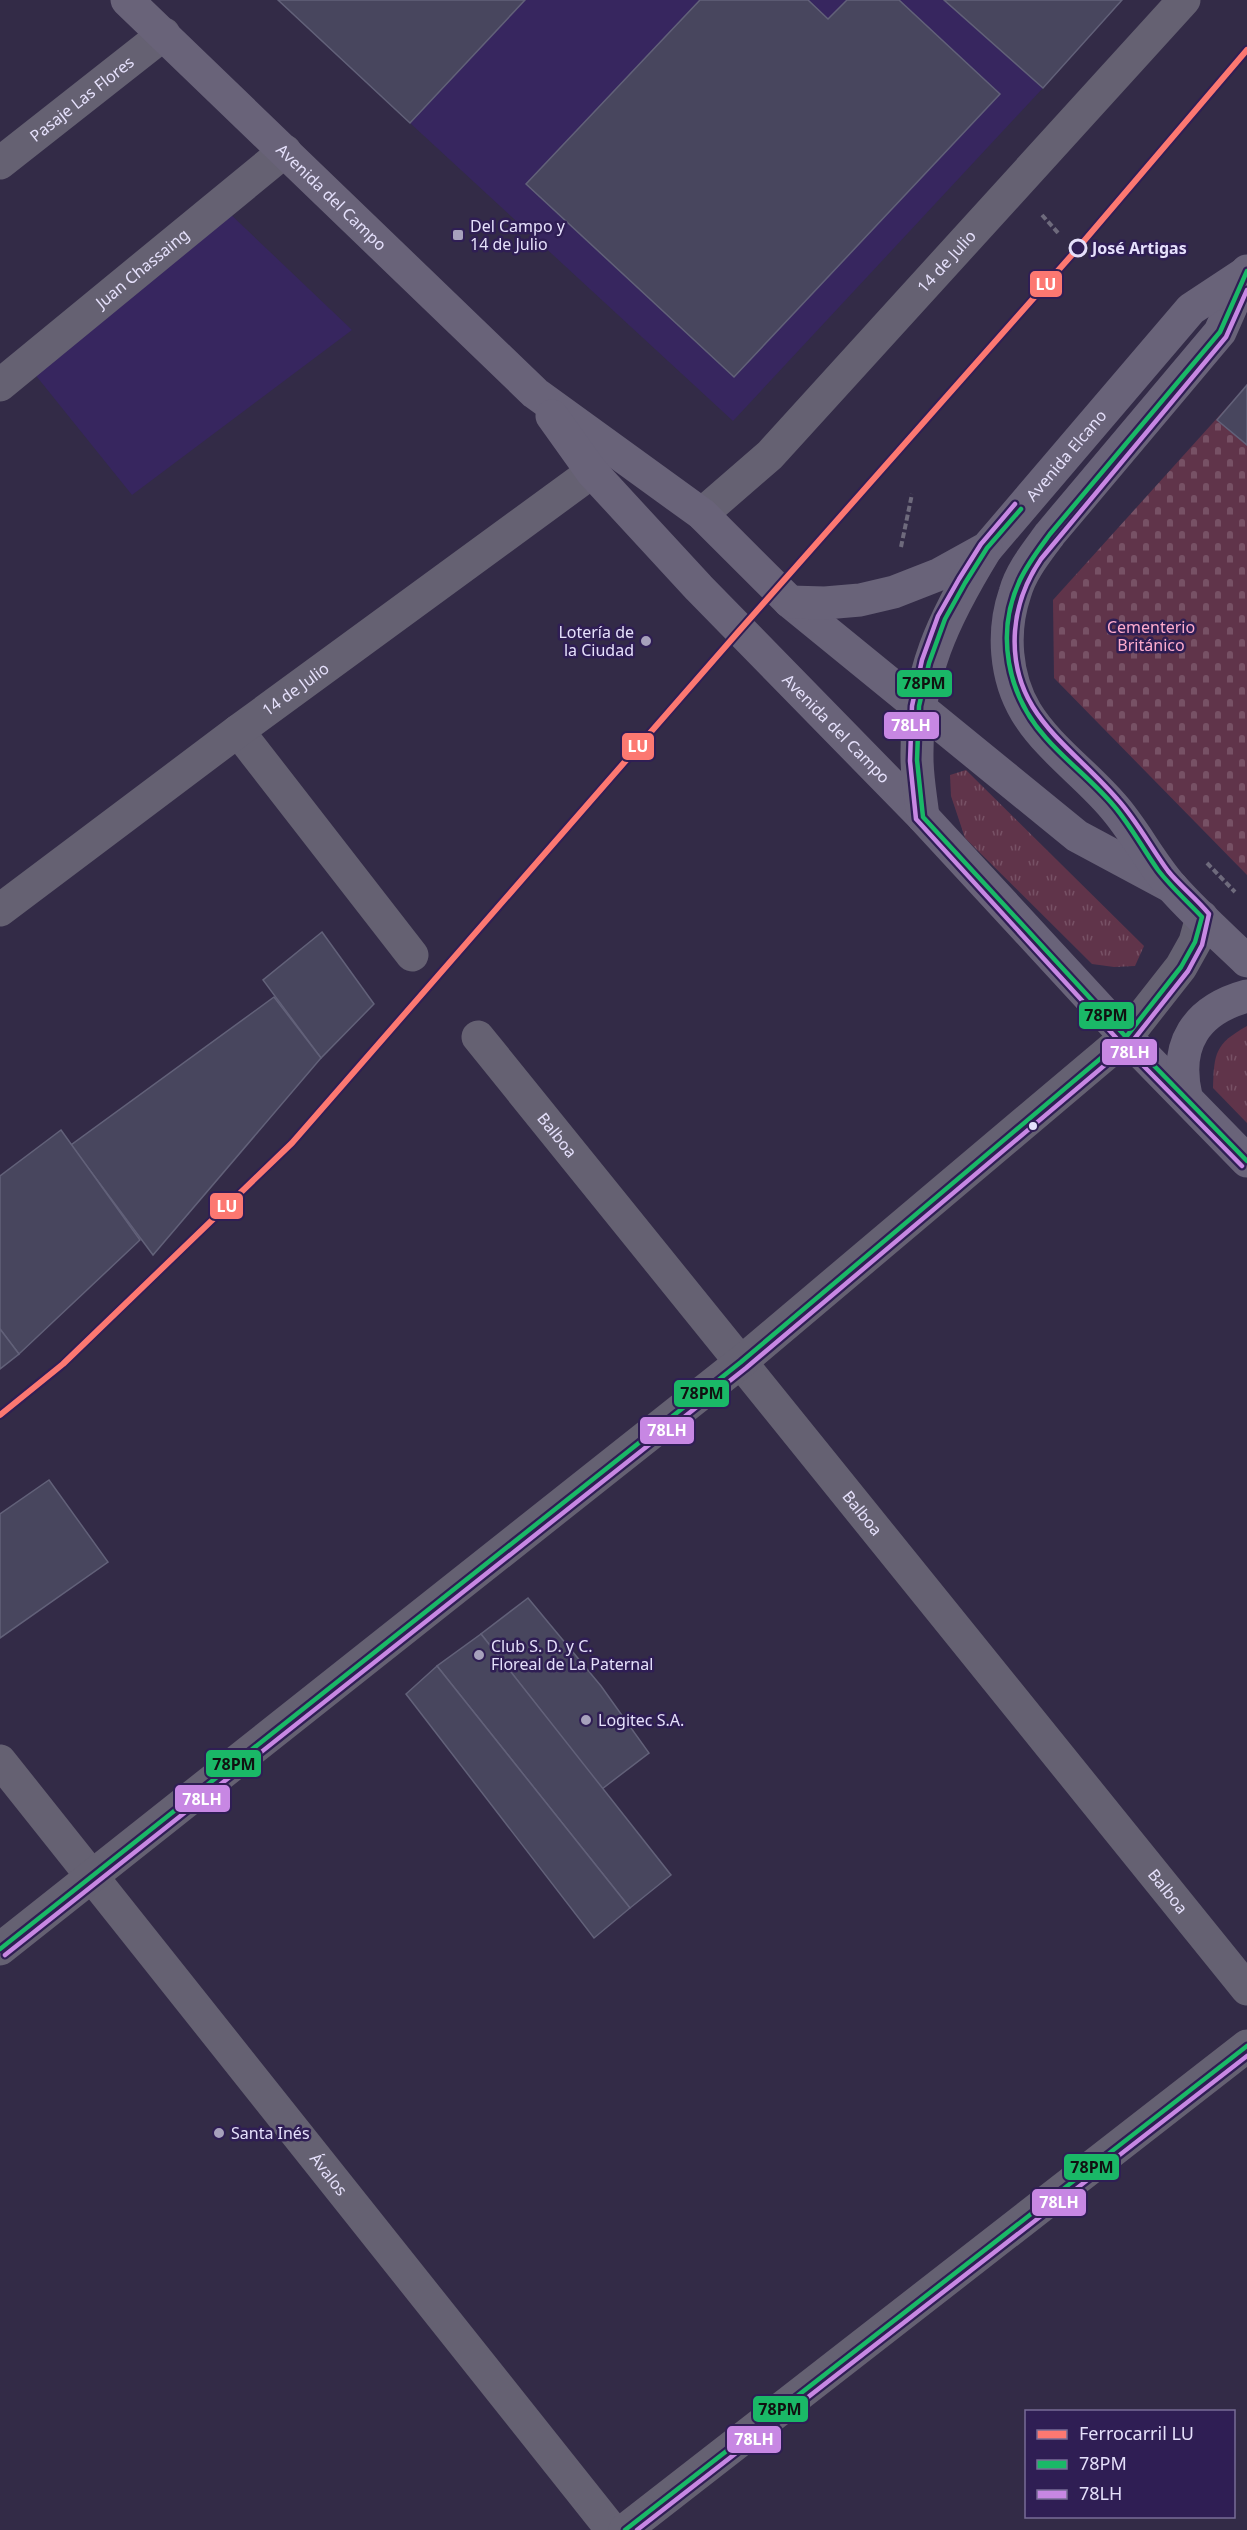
<svg xmlns="http://www.w3.org/2000/svg" width="1247" height="2530" font-family="'Noto Sans',sans-serif">
<style>
.built{fill:#37265f}
.cemetery{fill:url(#cemetery-stones)}
.park{fill:url(#park-tufts)}
.building{fill:#48465e;stroke:#626179;stroke-width:1.5}
.lines{fill:none;stroke-linecap:round;stroke-linejoin:round}
.path{stroke:#6e6a7c;stroke-width:4;stroke-dasharray:6 3;stroke-linecap:butt}
.minor{stroke:#656172;stroke-width:33}
.secondary{stroke:#696379;stroke-width:33}
.bus-1-casing{stroke:#2f1e54;stroke-width:9}
.bus-2-casing{stroke:#2f1e54;stroke-width:9}
.bus-1{stroke:#1ab867;stroke-width:4.5}
.bus-2{stroke:#c787e3;stroke-width:4.5}
.rail-1-casing{stroke:#2f1e54;stroke-width:10}
.rail-1{stroke:#fc7871;stroke-width:6}
.poi-dot{fill:#a7a1bc;stroke:#2f1e54;stroke-width:2}
.stop-dot{fill:#2f1e54;stroke:#e5e0fb;stroke-width:3}
.bus-dot{fill:#e5e0fb;stroke:#2f1e54;stroke-width:2}
.labels{text-anchor:middle;dominant-baseline:central;stroke-width:5;stroke-linejoin:round;paint-order:stroke}
.street-label{font-size:16px;fill:#e5e0fb;stroke:#2f1e54}
.poi-label{font-size:16px;fill:#e5e0fb;stroke:#2f1e54;text-anchor:start}
.stop-label{font-size:16px;font-weight:bold;fill:#e5e0fb;stroke:#2f1e54;text-anchor:start}
.park-label{font-size:16px;fill:#feaccd;stroke:#2f1e54}
.line-badge{stroke:#2f1e54;stroke-width:2}
.badge-label{font-size:16px;text-anchor:middle;font-weight:bold;fill:#fff}
.pale-badge-label{font-size:16px;text-anchor:middle;font-weight:bold;fill:#111}
</style>
<defs>
<pattern id="cemetery-stones" width="16" height="16" patternUnits="userSpaceOnUse" patternTransform="scale(1.5)"><rect width="16" height="16" fill="#60344a"/><path d="M2 7V4a2 2 0 0 1 4 0v3zM10 15v-3a2 2 0 0 1 4 0v3z" fill="#775165"/></pattern>
<pattern id="park-tufts" width="24" height="20" patternUnits="userSpaceOnUse" patternTransform="scale(1.5)"><rect width="24" height="20" fill="#60344a"/><path d="M3 7l-1-3M5 7V3M7 7l1-3M15 17l-1-3M17 17v-4M19 17l1-3" fill="none" stroke="#775165"/></pattern>
</defs>
<rect width="100%" height="100%" fill="#332b47"/>
<!-- built -->
<g class="built">
<path d="M525,0H948L1043,88L733,421L410,123Z"/>
<path d="M226,210L352,330L132,495L29,367Z"/>
</g>
<!-- cemetery -->
<path class="cemetery" d="M1247,385V875L1054,678L1053,600Z"/>
<!-- park -->
<g class="park">
<path d="M966,770L1144,946L1135,966L1114,967L1092,964L965,838L951,796L950,775Z"/>
<path d="M1247,1026V1123L1213,1088C1214,1053 1215,1044 1247,1026Z"/>
</g>
<!-- building -->
<g class="building">
<path d="M278,0H525L410,123Z"/>
<path d="M700,0H808L828,19L847,0H899L1000,94L734,377L526,184Z"/>
<path d="M944,0H1122L1043,88Z"/>
<path d="M1247,385V445L1217,420Z"/>
<path d="M322,932L374,1004L321,1058L263,980Z"/>
<path d="M274,997L321,1058L153,1255L71,1145Z"/>
<path d="M61,1130L140,1240L19,1354L0,1329V1176Z"/>
<path d="M0,1329L19,1354L0,1369Z"/>
<path d="M49,1480L108,1562L0,1638V1514Z"/>
<path d="M528,1598L601,1686L649,1753L602,1789L481,1634Z"/>
<path d="M481,1634L671,1875L630,1908L437,1666Z"/>
<path d="M437,1666L630,1908L594,1938L406,1694Z"/>
</g>
<g class="lines">
<!-- path -->
<g class="path">
<path d="M1042,215L1059,234"/>
<path d="M901,547L912,494"/>
<path d="M1207,863L1235,892"/>
</g>
<!-- minor -->
<g class="minor">
<path id="s1" d="M0,163L164,34"/>
<path id="s2" d="M0,385L285,151"/>
<path id="s3" d="M702,514L770,455L1184,0"/>
<path d="M238,731L412,955"/>
<path id="s4" d="M0,910L238,731L592,472"/>
<path id="s5" d="M478,1037L1247,1989"/>
<path id="s6" d="M0,1761L612,2530"/>
<path d="M0,1949L741,1362L1126,1037L1181,967L1195,942L1202,917"/>
<path d="M625,2530L1247,2046"/>
</g>
<!-- secondary -->
<g class="secondary">
<path id="s7" d="M127,0L535,393L702,514L790,602L1077,836L1172,887"/>
<path d="M1247,271L1220,332L1050,534C1037,552 1021,571 1015,593C1002,631 1005,677 1026,712C1048,748 1086,774 1113,806C1135,831 1150,862 1172,887C1195,913 1222,937 1247,961"/>
<path id="s8" d="M552,416L592,472L699,588L923,817L1126,1037L1247,1161"/>
<path id="s9" d="M790,602L825,603L860,600L894,592L940,574L987,548L1191,309L1247,272"/>
<path d="M923,817C921,798 917,778 917,758C916,675 943,619 986,549"/>
<path d="M1186,1096C1174,1044 1196,1010 1247,996"/>
</g>
<!-- bus-1 casing -->
<g class="bus-1-casing">
<g id="bus-1">
<path d="M1021,509L987,548L965,583L945,619L929,663L919,706L917,760L923,817L1126,1037L1247,1161"/>
<path d="M0,1949L741,1362L1126,1037L1181,967L1195,942L1202,917C1187,901 1171,887 1158,870C1143,849 1131,826 1114,806C1093,781 1067,762 1046,738C1007,695 995,633 1020,580C1028,563 1039,549 1050,534L1220,332L1247,271"/>
<path d="M625,2530L1247,2046"/>
</g>
</g>
<!-- bus-2 casing -->
<g class="bus-2-casing">
<g id="bus-2">
<path d="M1015,504L981,544L959,579L938,616L922,660L912,706L910,761L916,819L1120,1042L1242,1166"/>
<path d="M5,1955L746,1368L1131,1043L1188,971L1202,945L1209,914C1196,898 1180,886 1168,871C1151,848 1137,821 1118,800C1071,745 1009,714 1015,631C1017,604 1026,581 1041,559L1226,337L1247,290"/>
<path d="M637,2530L1247,2056"/>
</g>
</g>
<!-- bus-1 -->
<use href="#bus-1" class="bus-1"/>
<!-- bus-2 -->
<use href="#bus-2" class="bus-2"/>
<!-- rail-1 casing -->
<g class="rail-1-casing">
<path id="rail-1" d="M0,1415L63,1364L292,1143L739,631L1078,248L1247,50"/>
</g>
<!-- rail-1 -->
<use href="#rail-1" class="rail-1"/>
</g>
<!-- markers -->
<g class="poi-dot">
<rect x="452" y="229" width="12" height="12" rx="3"/>
<circle cx="646" cy="641" r="6"/>
<circle cx="479" cy="1655" r="6"/>
<circle cx="586" cy="1720" r="6"/>
<circle cx="219" cy="2133" r="6"/>
</g>
<circle class="stop-dot" cx="1078" cy="248" r="8"/>
<circle class="bus-dot" cx="1033" cy="1126" r="5"/>
<g class="labels">
<!-- street labels -->
<g class="street-label">
<text stroke="none"><textPath href="#s1" startOffset="104">Pasaje Las Flores</textPath></text>
<text stroke="none"><textPath href="#s7" startOffset="284">Avenida del Campo</textPath></text>
<text stroke="none"><textPath href="#s3" startOffset="352">14 de Julio</textPath></text>
<text stroke="none"><textPath href="#s2" startOffset="184">Juan Chassaing</textPath></text>
<text stroke="none"><textPath href="#s9" startOffset="330">Avenida Elcano</textPath></text>
<text stroke="none"><textPath href="#s4" startOffset="369">14 de Julio</textPath></text>
<text stroke="none"><textPath href="#s8" startOffset="423">Avenida del Campo</textPath></text>
<text stroke="none"><textPath href="#s5" startOffset="126">Balboa</textPath></text>
<text stroke="none"><textPath href="#s5" startOffset="612">Balboa</textPath></text>
<text stroke="none"><textPath href="#s5" startOffset="1098">Balboa</textPath></text>
<text stroke="none"><textPath href="#s6" startOffset="528">Ávalos</textPath></text>
</g>
<!-- poi labels -->
<g class="poi-label">
<text x="470" y="226">Del Campo y<tspan x="470" dy="18">14 de Julio</tspan></text>
<text x="634" y="632" text-anchor="end">Lotería de<tspan x="634" dy="18">la Ciudad</tspan></text>
<text x="491" y="1646">Club S. D. y C.<tspan x="491" dy="18">Floreal de La Paternal</tspan></text>
<text x="598" y="1720">Logitec S.A.</text>
<text x="231" y="2133">Santa Inés</text>
</g>
<!-- stop labels -->
<g class="stop-label">
<text x="1092" y="248">José Artigas</text>
</g>
<!-- park labels -->
<g class="park-label">
<text x="1151" y="627">Cementerio<tspan x="1151" dy="18">Británico</tspan></text>
</g>
</g>
<g class="line-badge">
<rect x="1029" y="270" width="34" height="28" rx="6" fill="#fc7871"/>
<rect x="896" y="669" width="57" height="29" rx="6" fill="#1ab867"/>
<rect x="883" y="711" width="57" height="29" rx="6" fill="#c787e3"/>
<rect x="621" y="732" width="34" height="29" rx="6" fill="#fc7871"/>
<rect x="1078" y="1001" width="57" height="29" rx="6" fill="#1ab867"/>
<rect x="1101" y="1038" width="57" height="28" rx="6" fill="#c787e3"/>
<rect x="209" y="1192" width="35" height="28" rx="6" fill="#fc7871"/>
<rect x="673" y="1379" width="57" height="29" rx="6" fill="#1ab867"/>
<rect x="639" y="1416" width="56" height="29" rx="6" fill="#c787e3"/>
<rect x="205" y="1749" width="57" height="29" rx="6" fill="#1ab867"/>
<rect x="174" y="1784" width="57" height="29" rx="6" fill="#c787e3"/>
<rect x="1063" y="2153" width="57" height="28" rx="6" fill="#1ab867"/>
<rect x="1031" y="2188" width="56" height="29" rx="6" fill="#c787e3"/>
<rect x="752" y="2395" width="57" height="28" rx="6" fill="#1ab867"/>
<rect x="726" y="2425" width="56" height="29" rx="6" fill="#c787e3"/>
</g>
<g class="badge-label">
<text x="1046" y="290">LU</text>
<text x="911" y="731">78LH</text>
<text x="638" y="752">LU</text>
<text x="1130" y="1058">78LH</text>
<text x="227" y="1212">LU</text>
<text x="667" y="1436">78LH</text>
<text x="202" y="1805">78LH</text>
<text x="1059" y="2208">78LH</text>
<text x="754" y="2445">78LH</text>
</g>
<g class="pale-badge-label">
<text x="924" y="689">78PM</text>
<text x="1106" y="1021">78PM</text>
<text x="702" y="1399">78PM</text>
<text x="234" y="1770">78PM</text>
<text x="1092" y="2173">78PM</text>
<text x="780" y="2415">78PM</text>
</g>
<!-- legend -->
<rect x="1025" y="2410" width="210" height="108" fill="#2f1e54" stroke="#786c97" stroke-width="1.5"/>
<rect x="1037" y="2430" width="30" height="9" fill="#fc7871" stroke="#786c97" stroke-width="1.5"/>
<text x="1079" y="2440" font-size="18" fill="#e5e0fb">Ferrocarril LU</text>
<rect x="1037" y="2460" width="30" height="9" fill="#1ab867" stroke="#786c97" stroke-width="1.5"/>
<text x="1079" y="2470" font-size="18" fill="#e5e0fb">78PM</text>
<rect x="1037" y="2490" width="30" height="9" fill="#c787e3" stroke="#786c97" stroke-width="1.5"/>
<text x="1079" y="2500" font-size="18" fill="#e5e0fb">78LH</text>
</svg>
